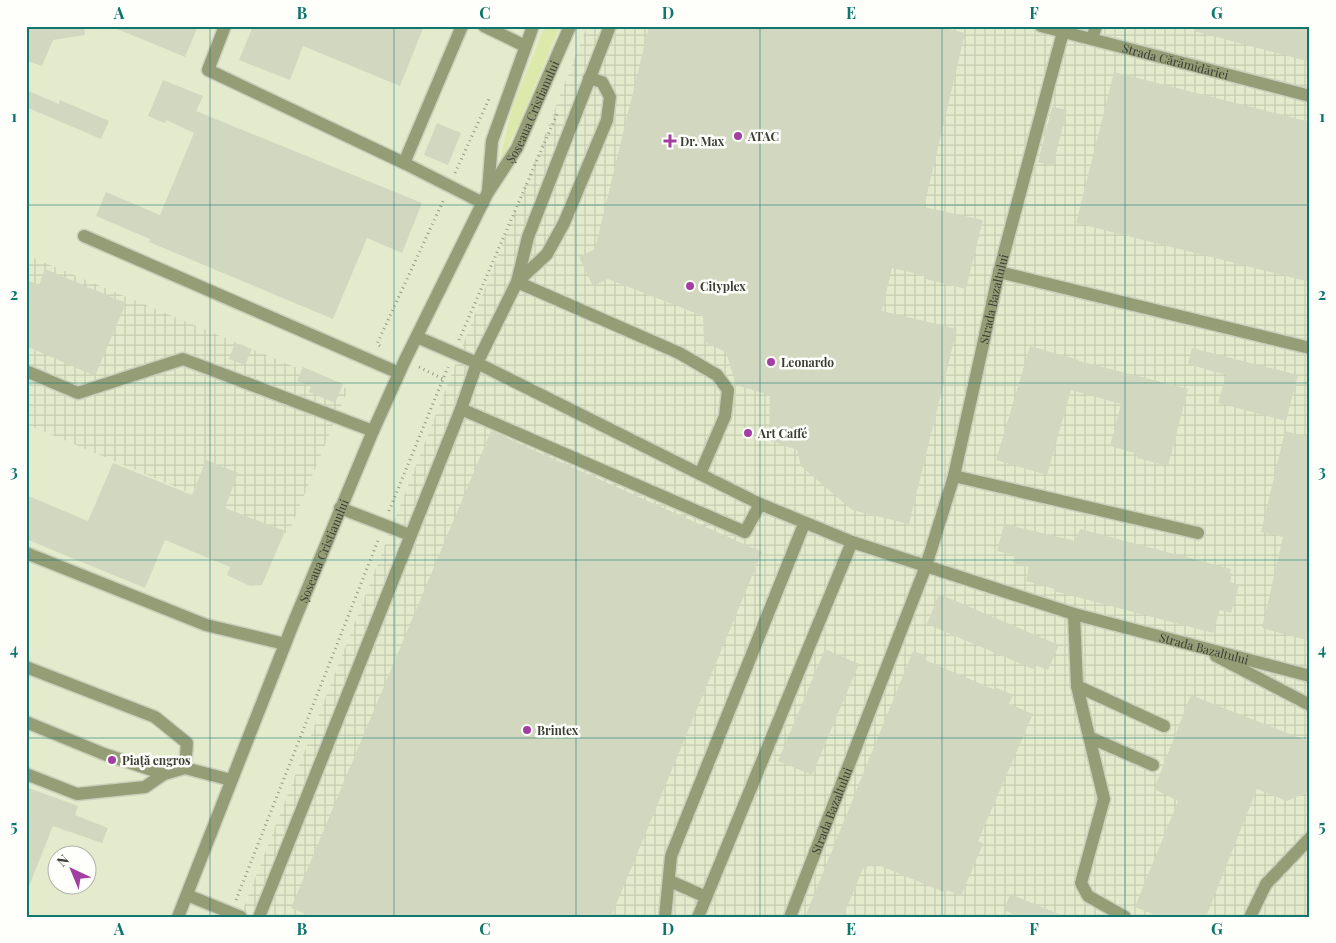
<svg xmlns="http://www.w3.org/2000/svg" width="1336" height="943" font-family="'Playfair Display',serif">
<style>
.built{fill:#e4ebcc;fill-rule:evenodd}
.industrial{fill:url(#industrial-grid)}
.green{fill:#dbe9ab}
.building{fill:#d2d7c0}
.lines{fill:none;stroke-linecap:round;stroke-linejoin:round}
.minor-casing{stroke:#cad0bb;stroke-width:15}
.path{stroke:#969a8a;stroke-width:3;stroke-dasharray:1 4;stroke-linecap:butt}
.minor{stroke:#959d77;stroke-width:12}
.grid{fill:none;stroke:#0f766e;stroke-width:1;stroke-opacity:0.55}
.poi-dot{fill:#a33ea2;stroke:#fefffa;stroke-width:2}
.labels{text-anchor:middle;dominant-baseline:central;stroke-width:5;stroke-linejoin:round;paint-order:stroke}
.street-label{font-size:12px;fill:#3c3e35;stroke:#fefffa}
.poi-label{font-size:12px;font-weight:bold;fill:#3c3e35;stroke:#fefffa;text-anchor:start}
.neatline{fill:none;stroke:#0f766e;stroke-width:2}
.grid-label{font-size:16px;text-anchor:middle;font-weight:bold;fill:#0f766e}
</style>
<defs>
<pattern id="industrial-grid" width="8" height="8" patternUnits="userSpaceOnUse" patternTransform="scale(1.25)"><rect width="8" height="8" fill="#e4ebcc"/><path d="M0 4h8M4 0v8" fill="none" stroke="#c4cbb0"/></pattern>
</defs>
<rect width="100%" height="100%" fill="#eef4dd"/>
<!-- built -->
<path class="built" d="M26,26H587L240,917H26ZM58,856H88V886H58Z"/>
<!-- industrial -->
<g class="industrial">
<path d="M587,26H1310V917H240Z"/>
<path d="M26,255L348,389L288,534L26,424Z"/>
</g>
<!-- green -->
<path class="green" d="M545,26H560L518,126L499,165L512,108Z"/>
<!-- building -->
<g class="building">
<path d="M26,26H84L85,35L53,40L42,66L26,60Z"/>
<path d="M110,26H198L185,57Z"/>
<path d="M253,26H424L400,86L303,46L290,80L239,60Z"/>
<path d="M649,26H937L965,33L924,207L983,220L966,289L926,279V276L892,268L882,311L957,329L909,524L852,510L801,466L797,450L769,440L770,395L736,385L726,352L704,342L703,316L608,279L593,286L579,257L595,249Z"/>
<path d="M1195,26H1310V62L1194,31Z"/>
<path d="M1114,72L1310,122V282L1076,223Z"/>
<path d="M163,80L203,96L196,111L422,203L402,253L367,238L333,319L149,242L150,239L96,216L106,192L160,215L194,133L166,120L165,123L148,116Z"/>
<path d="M26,90L59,104L60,100L109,121L101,139L26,107Z"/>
<path d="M1052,107L1067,110L1053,166L1038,162Z"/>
<path d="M437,123L461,133L448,165L424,155Z"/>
<path d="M45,269L126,303L95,376L26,346V280L39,285Z"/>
<path d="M235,343L252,349L245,365L229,359Z"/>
<path d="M1030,346L1079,360V361L1188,389L1168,466L1137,458L1138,454L1110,446L1121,404L1071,390L1047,475L996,460Z"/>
<path d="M1192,348L1298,375L1286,421L1218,403L1226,375L1188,364Z"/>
<path d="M303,367L343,384L335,403L309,392L311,387L297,381Z"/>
<path d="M491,431L762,552L611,917H314L291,908Z"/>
<path d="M1285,431L1310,437V641L1262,628L1283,537L1261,532Z"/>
<path d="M206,460L238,473L225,508L285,531L262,585L250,586L227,575L230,567L165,540L145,588L26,539V495L88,521L113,463L192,495Z"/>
<path d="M1004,524L1075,541L1080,529L1231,569L1230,573H1232L1230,582L1239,585L1231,613L1220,610L1213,633L1054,591L1055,589L1026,581L1029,567L1013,563L1015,555L997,551Z"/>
<path d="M939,594L1059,645L1048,670L1035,665L1033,669L927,624Z"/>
<path d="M825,649L859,664L812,775L778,761Z"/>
<path d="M913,651L927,656L925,660L993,689L995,687L1013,695L1009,704L1033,714L978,841L983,844L961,896L947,890L946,893L876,864L875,867L868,865L866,870L863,868L843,917H805Z"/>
<path d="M1191,695L1310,742V791L1287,801L1257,789L1206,917H1161L1135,907L1178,801L1154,789Z"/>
<path d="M26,787L78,806L75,815L108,828L102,843L53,826L27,891Z"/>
<path d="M1010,894L1064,916V917H1020L1004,910Z"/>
</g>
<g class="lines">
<!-- minor casing -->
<g class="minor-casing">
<g id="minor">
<path d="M225,26L208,70L404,163L483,203"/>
<path d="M484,26L525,46"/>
<path id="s1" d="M1041,26L1310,96"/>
<path d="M1092,39L1096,26"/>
<path d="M589,78L602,82L610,97L607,120L564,223L547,254L517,282L679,353L717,375L728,390L725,416L700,474"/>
<path d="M404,163L462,26"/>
<path d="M488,191L492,141L533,26"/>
<path d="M84,236L399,373"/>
<path d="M999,272L1310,348"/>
<path id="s2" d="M417,337L477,363L760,504L852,542L1074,614L1310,676"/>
<path d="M26,371L78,393L183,359L373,431"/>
<path d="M461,409L745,532L760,504"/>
<path d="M954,476L1198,533"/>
<path d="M340,508L410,535"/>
<path d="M26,553L206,625L285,644"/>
<path d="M1074,614L1077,686L1104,799L1081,883L1088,896L1125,917"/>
<path d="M1216,656L1310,705"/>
<path d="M26,667L155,717L187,743L185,768"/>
<path d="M1077,686L1164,726"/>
<path d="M26,722L104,754L164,774L185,768L231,780"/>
<path d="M1091,738L1153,765"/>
<path d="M26,774L77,794L145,787L164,774"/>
<path d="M670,881L706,897"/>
<path d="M187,895L241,917"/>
<path id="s3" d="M178,917L293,624L373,431L405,360L487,194L517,148L570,26"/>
<path d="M259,917L461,409L477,363L517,282L528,237L610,26"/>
<path d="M665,917L671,856L804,524"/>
<path d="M698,917L852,542"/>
<path id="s4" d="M790,917L926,566L954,476L999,272L1063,32"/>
<path d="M1250,917L1266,884L1310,838"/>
</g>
</g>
<!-- path -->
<g class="path">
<path d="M455,173L489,99"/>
<path d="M459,340L557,114"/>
<path d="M380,346L377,344L444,199"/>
<path d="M419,367L443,379"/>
<path d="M389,511L448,367"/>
<path d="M236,900L379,538"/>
</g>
<!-- minor -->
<use href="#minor" class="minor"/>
</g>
<!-- grid -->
<path class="grid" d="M210,26V917M394,26V917M576,26V917M760,26V917M942,26V917M1125,26V917M26,205H1310M26,383H1310M26,560H1310M26,738H1310"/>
<!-- markers -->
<g class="poi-dot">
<circle cx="738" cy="136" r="5"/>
<path d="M667.5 133.5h5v5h5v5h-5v5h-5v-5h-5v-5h5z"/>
<circle cx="690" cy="286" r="5"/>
<circle cx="771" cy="362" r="5"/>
<circle cx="748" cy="433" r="5"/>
<circle cx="527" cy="730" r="5"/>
<circle cx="112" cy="760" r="5"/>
</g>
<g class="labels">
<!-- street labels -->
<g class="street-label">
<text stroke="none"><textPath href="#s1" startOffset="139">Strada Cărămidăriei</textPath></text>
<text stroke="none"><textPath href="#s3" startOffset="881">Șoseaua Cristianului</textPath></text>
<text stroke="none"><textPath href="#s4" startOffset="652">Strada Bazaltului</textPath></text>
<text stroke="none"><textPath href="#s3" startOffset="394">Șoseaua Cristianului</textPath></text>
<text stroke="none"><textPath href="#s2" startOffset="849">Strada Bazaltului</textPath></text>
<text stroke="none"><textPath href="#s4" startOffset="114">Strada Bazaltului</textPath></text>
</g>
<!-- poi labels -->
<g class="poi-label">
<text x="748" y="136">ATAC</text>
<text x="680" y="141">Dr. Max</text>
<text x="700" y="286">Cityplex</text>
<text x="781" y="362">Leonardo</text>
<text x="758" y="433">Art Caffé</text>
<text x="537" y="730">Brintex</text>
<text x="122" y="760">Piață engros</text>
</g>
</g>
<!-- border -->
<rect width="1336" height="943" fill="none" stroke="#fefffa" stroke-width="55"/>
<!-- north arrow -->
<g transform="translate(72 870) rotate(316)"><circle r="24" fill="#fefffa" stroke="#b0b2ab"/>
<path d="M0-4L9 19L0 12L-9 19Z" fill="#a33ea2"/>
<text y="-8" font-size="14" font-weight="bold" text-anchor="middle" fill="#3c3e35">N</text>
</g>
<rect x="28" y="28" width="1280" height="888" class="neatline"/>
<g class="grid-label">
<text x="119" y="19">A</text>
<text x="302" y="19">B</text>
<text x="485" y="19">C</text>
<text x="668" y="19">D</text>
<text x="851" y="19">E</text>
<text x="1034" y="19">F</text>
<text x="1217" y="19">G</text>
<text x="14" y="122">1</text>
<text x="1322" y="122">1</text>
<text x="14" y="300">2</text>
<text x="1322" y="300">2</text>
<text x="14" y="477">3</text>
<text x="1322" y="477">3</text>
<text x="14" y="655">4</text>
<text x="1322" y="655">4</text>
<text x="14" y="832">5</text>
<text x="1322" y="832">5</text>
<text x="119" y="935">A</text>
<text x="302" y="935">B</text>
<text x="485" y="935">C</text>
<text x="668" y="935">D</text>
<text x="851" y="935">E</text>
<text x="1034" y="935">F</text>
<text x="1217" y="935">G</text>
</g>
</svg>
